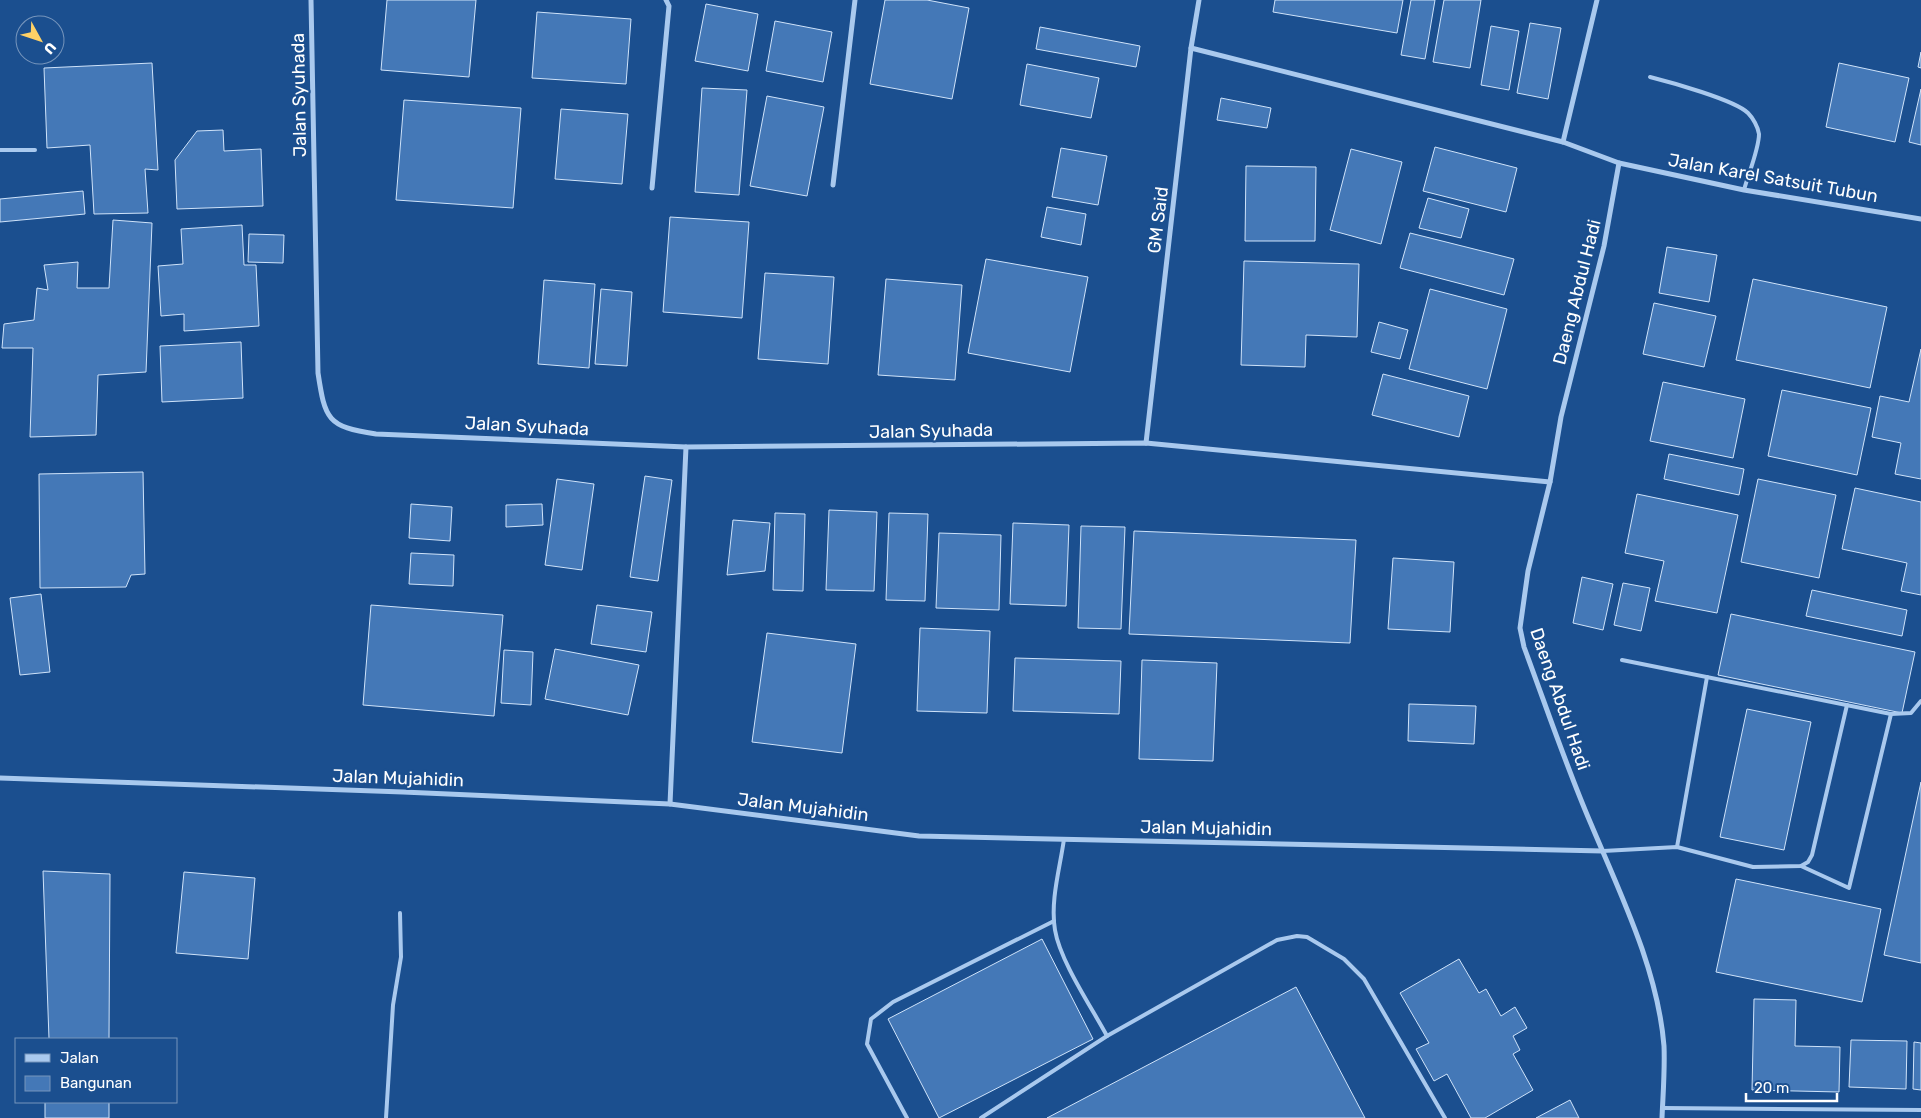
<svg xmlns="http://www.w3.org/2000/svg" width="1921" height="1118" font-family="Rubik,sans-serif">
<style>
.building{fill:#4478b7;stroke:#cfe3fa}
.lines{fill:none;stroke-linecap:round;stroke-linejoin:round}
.lane{stroke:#a9c9ee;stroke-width:4}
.street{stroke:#a9c9ee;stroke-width:5}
.labels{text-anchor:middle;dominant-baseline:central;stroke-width:4.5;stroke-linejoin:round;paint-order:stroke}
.street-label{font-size:18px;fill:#fff;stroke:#1b4f8f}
</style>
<rect width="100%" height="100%" fill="#1b4f8f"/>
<!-- building -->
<g class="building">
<path d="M387,0H476L469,77L381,70Z"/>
<path d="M885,0H927L969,8L952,99L870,84Z"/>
<path d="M1275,0H1403L1397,33L1273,12Z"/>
<path d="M1411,0H1435L1425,59L1401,55Z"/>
<path d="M1444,0H1481L1470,68L1433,62Z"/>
<path d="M706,4L758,14L748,71L695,61Z"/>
<path d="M537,12L631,19L626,84L532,78Z"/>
<path d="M775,21L832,32L823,82L766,71Z"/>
<path d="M1530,23L1561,28L1548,99L1517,93Z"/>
<path d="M1491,26L1519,31L1509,90L1481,85Z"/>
<path d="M1040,27L1140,46L1136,67L1036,49Z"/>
<path d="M1921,52V68L1918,67Z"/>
<path d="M152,63L158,170L145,169L148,213L94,214L90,145L47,148L44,68Z"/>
<path d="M1839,63L1909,78L1895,142L1826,127Z"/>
<path d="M1027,64L1099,78L1091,118L1020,105Z"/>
<path d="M702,88L747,90L739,195L695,192Z"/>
<path d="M1921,89V145L1909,142Z"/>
<path d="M767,96L824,107L807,196L750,186Z"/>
<path d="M1221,98L1271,108L1267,128L1217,120Z"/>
<path d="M404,100L521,108L513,208L396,200Z"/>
<path d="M561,109L628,114L622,184L555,179Z"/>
<path d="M223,130L224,151L261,149L263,206L177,209L175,160L197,131Z"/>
<path d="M1435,147L1517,168L1506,212L1423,191Z"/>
<path d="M1061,148L1107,156L1098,205L1052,197Z"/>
<path d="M1351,149L1402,162L1381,244L1330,230Z"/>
<path d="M1246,166L1316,167L1315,241H1245Z"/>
<path d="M83,191L85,214L0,222V199Z"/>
<path d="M1428,198L1469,209L1461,238L1419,228Z"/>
<path d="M1047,207L1086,214L1081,245L1041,237Z"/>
<path d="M670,217L749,222L742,318L663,312Z"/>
<path d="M113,220L152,223L146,372L98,375L96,435L30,437L33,348H2L4,324L34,320L37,288L48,290L44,265L78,262L77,288H109Z"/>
<path d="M242,225L244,265H256L259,326L184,331V314L161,316L158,266L183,264L181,229Z"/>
<path d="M1410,233L1514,259L1504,295L1400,268Z"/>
<path d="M249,234L284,235L283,263L248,262Z"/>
<path d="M1667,247L1717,255L1709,302L1659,293Z"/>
<path d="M986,259L1088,277L1070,372L968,353Z"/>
<path d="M1244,261L1359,264L1357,337L1306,335L1305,367L1241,365Z"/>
<path d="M765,273L834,277L828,364L758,359Z"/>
<path d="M886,279L962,285L955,380L878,375Z"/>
<path d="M1753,279L1887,307L1870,388L1736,360Z"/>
<path d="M544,280L595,284L589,368L538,364Z"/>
<path d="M601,289L632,292L627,366L595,364Z"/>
<path d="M1430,289L1507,309L1487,389L1409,369Z"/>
<path d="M1654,303L1716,316L1704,367L1643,354Z"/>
<path d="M1379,322L1408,330L1400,359L1371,352Z"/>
<path d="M241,342L243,398L162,402L160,346Z"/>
<path d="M1921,349V479L1895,474L1901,443L1872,437L1880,396L1909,402Z"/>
<path d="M1383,374L1469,396L1459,437L1372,415Z"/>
<path d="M1663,382L1745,399L1733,458L1650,441Z"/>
<path d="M1782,390L1871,408L1857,475L1768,456Z"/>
<path d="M1669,454L1744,469L1739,495L1664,479Z"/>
<path d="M143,472L145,574L131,575L126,587L40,588L39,474Z"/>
<path d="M645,476L672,480L658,581L630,577Z"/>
<path d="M557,479L594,484L582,570L545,565Z"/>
<path d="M1758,479L1836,495L1819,578L1741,562Z"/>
<path d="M1855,488L1921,502V595L1901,591L1907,563L1842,549Z"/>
<path d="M1637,494L1738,515L1717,613L1655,601L1664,561L1625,553Z"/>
<path d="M411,504L452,507L450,541L409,538Z"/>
<path d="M542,504L543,525L506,527V505Z"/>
<path d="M829,510L877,512L874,591L826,590Z"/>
<path d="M775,513L805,514L803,591L773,590Z"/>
<path d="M889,513L928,514L925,601L886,600Z"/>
<path d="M733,520L770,523L765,571L727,575Z"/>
<path d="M1013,523L1069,525L1066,606L1010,604Z"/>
<path d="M1081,526L1125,527L1121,629L1078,628Z"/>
<path d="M1134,531L1356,540L1350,643L1129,634Z"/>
<path d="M939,533L1001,535L999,610L936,608Z"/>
<path d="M411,553L454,555L453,586L409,584Z"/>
<path d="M1393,558L1454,562L1450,632L1388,629Z"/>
<path d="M1582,577L1613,584L1603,630L1573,623Z"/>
<path d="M1623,583L1650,588L1641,631L1614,625Z"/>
<path d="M1812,590L1907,610L1902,636L1806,616Z"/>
<path d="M41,594L50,672L20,675L10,598Z"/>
<path d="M371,605L503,615L494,716L363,705Z"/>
<path d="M597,605L652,612L646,652L591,644Z"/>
<path d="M1731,614L1915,652L1902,713L1718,675Z"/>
<path d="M920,628L990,631L987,713L917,711Z"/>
<path d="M767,633L856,644L842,753L752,742Z"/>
<path d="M555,649L639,665L628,715L545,699Z"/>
<path d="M504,650L533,652L531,705L501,703Z"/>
<path d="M1015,658L1121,661L1119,714L1013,711Z"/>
<path d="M1142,660L1217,663L1213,761L1139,759Z"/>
<path d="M1409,704L1476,706L1474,744L1408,741Z"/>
<path d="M1747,709L1811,722L1784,850L1720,837Z"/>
<path d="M1921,782V963L1884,955Z"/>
<path d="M43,871L110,874L109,1039H49Z"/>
<path d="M184,872L255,878L248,959L176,953Z"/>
<path d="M1736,879L1881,909L1862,1002L1716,972Z"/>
<path d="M1042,939L1093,1039L939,1118L888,1019Z"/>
<path d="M1459,959L1479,993L1486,989L1501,1016L1515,1007L1527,1028L1513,1036L1520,1050L1513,1054L1533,1090L1485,1118H1471L1447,1074L1434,1081L1416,1049L1429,1043L1400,993Z"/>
<path d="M1296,987L1365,1118H1047Z"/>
<path d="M1754,999L1796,1000L1795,1046L1840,1047L1839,1092L1752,1090Z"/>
<path d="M1851,1040L1907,1041L1906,1089L1849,1087Z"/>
<path d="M1914,1042L1921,1043V1090L1913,1089Z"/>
<path d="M1570,1100L1579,1118H1536Z"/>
<rect x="45" y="1102" width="64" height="16"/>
</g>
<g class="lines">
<!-- lane -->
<g class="lane">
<path d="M1650,77C1670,82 1735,100 1748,113C1753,118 1758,127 1759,134C1759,149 1748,175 1744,190"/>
<path d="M0,150H35"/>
<path d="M1622,660L1891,714L1911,713L1921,701"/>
<path d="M1064,839C1060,868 1050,901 1055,930C1060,961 1092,1008 1107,1036"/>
<path d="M1677,847L1707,677"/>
<path d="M1603,851L1677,847L1753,867L1801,866L1808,862L1812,855L1847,705"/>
<path d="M1801,866L1849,888L1891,714"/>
<path d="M1663,1108L1921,1110"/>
<path d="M386,1118L393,1005L401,957L400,913"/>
<path d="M907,1118L867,1044L871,1019L893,1002L1054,921"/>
<path d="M981,1118L1107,1036L1277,940L1297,936L1307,937L1344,959L1364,979L1445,1118"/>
</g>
<!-- street -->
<g class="street">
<path d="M311,0L318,373C325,419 327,427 376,434L686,447L1146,443L1550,482"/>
<path d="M1191,48L1563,142L1619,163L1744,190L1921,219"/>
<path d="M1563,142L1597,0"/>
<path d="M1619,163L1604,246L1561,417L1550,482L1528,571L1520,628L1524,647C1546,706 1566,766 1591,824C1620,893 1658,970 1664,1046C1665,1070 1663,1094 1662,1118"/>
<path d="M833,185L855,0"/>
<path d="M652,188L669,6L666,0"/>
<path d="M1146,443L1191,48L1199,0"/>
<path d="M0,778L403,792L670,804L919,836L1603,851"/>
<path d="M670,804L686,447"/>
</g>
</g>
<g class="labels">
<!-- street labels -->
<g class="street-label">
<text transform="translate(299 95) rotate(-91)">Jalan Syuhada</text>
<text transform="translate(1773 178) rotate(10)">Jalan Karel Satsuit Tubun</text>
<text transform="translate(1158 220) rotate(-83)">GM Said</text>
<text transform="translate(1577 292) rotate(-76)">Daeng Abdul Hadi</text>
<text transform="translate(527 426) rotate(3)">Jalan Syuhada</text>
<text transform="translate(931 431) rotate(-1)">Jalan Syuhada</text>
<text transform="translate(1560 699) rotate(71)">Daeng Abdul Hadi</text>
<text transform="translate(398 778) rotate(2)">Jalan Mujahidin</text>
<text transform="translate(803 807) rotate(7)">Jalan Mujahidin</text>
<text transform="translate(1206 828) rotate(1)">Jalan Mujahidin</text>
</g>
</g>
<!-- legend -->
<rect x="15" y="1038" width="162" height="65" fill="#1b4f8f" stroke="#7695bc"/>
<rect x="25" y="1054" width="25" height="8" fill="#a9c9ee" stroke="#7695bc"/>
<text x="60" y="1063" font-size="15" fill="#ffffff">Jalan</text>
<rect x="25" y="1076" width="25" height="15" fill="#4478b7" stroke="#7695bc"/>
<text x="60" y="1088" font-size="15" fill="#ffffff">Bangunan</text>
<!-- north arrow -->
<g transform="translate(40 40) rotate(130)"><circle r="24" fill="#1b4f8f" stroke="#7695bc"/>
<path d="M0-4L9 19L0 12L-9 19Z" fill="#ffd166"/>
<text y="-8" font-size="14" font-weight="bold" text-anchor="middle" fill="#ffffff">U</text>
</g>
<!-- scale -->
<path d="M1746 1093v8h91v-8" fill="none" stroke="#ffffff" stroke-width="2.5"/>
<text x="1754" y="1093" font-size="15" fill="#ffffff" stroke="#1b4f8f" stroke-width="4" paint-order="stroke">20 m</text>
</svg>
